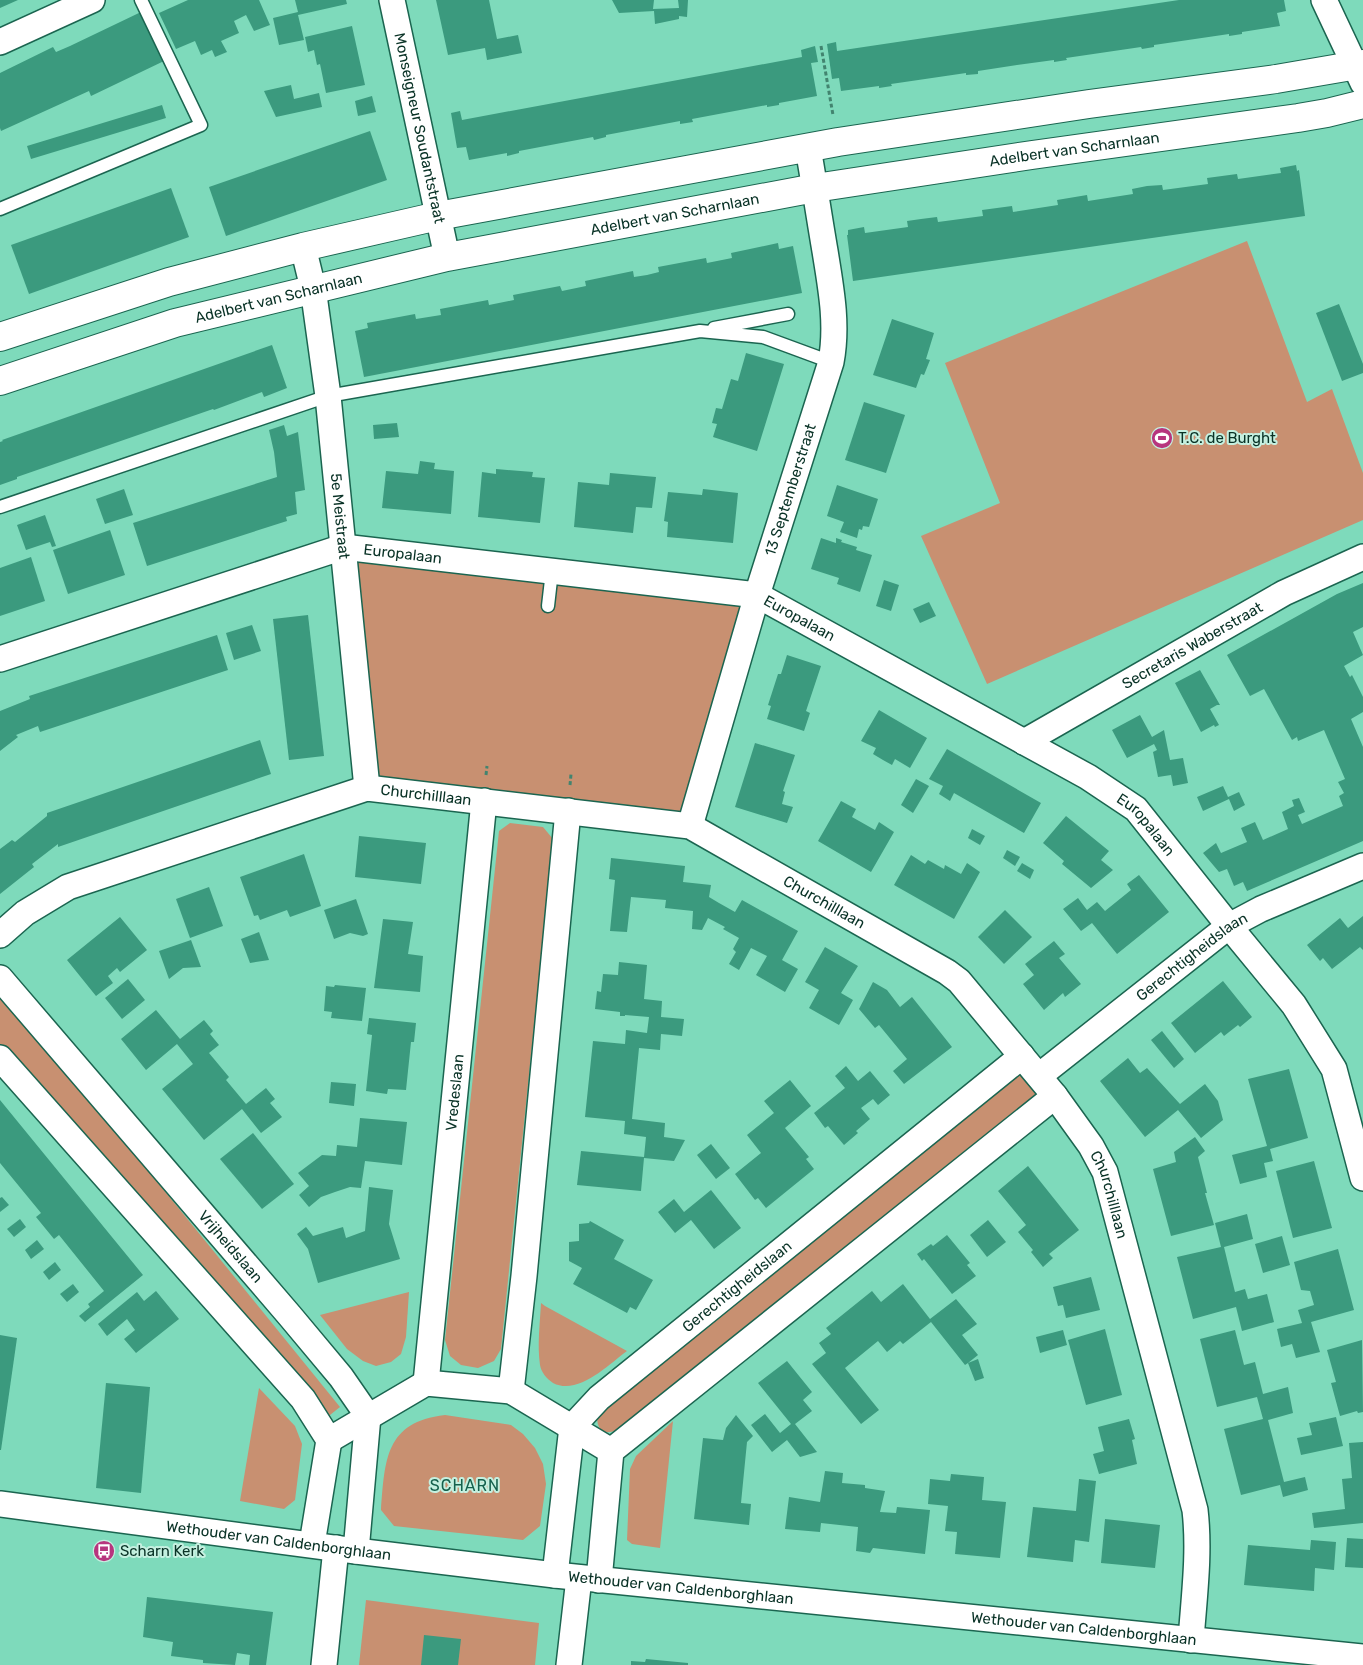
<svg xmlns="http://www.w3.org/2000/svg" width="1363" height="1665" font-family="Rubik,sans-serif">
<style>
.green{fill:#c89071}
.building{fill:#3b9a7e}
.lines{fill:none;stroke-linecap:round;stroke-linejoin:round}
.lane-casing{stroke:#1b6550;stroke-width:15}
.street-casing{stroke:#1b6550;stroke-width:28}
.secondary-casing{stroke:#1b6550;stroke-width:30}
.path{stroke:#42846f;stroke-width:3;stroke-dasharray:4 2.5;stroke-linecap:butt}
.lane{stroke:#fff;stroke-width:12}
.street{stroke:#fff;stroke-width:25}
.secondary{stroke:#fff;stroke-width:28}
.labels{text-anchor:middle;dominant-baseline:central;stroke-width:4;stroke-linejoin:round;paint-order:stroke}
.street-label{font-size:15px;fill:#093226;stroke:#c5f0e0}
.poi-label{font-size:15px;fill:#093226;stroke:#c5f0e0;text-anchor:start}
.neighbourhood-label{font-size:16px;letter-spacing:1px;fill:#15614d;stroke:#c5f0e0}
</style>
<rect width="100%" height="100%" fill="#7edabb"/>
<!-- green -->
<g class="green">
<path d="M1247,241L1307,402L1332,389L1363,473V520L987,684L921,536L1000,503L945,363Z"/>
<path d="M352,555L752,597L689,820L373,781Z"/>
<path d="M510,823L543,827L553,839L501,1349L494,1361L478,1368L461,1365L450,1356L445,1340L499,831Z"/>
<path d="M0,988L340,1407L325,1419L0,1046Z"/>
<path d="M1021,1063L1045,1096L619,1429C605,1436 597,1432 597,1416Z"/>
<path d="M409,1292L406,1337L401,1354L391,1362L376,1366L363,1361L347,1349L320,1315Z"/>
<path d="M541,1303L545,1306L627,1351C608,1365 578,1396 553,1383C547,1379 541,1372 540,1365C537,1345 540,1323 541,1303Z"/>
<path d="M259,1388L295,1426L302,1444L295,1500L284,1509L240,1501Z"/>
<path d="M445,1415L511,1425L523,1434L535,1448L543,1464L546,1484L540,1526L523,1540L394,1526L381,1510C385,1460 385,1422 445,1415Z"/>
<path d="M673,1421L660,1548L632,1544L627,1540L630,1469L636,1456Z"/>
<path d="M366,1600L539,1623L535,1665H359Z"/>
</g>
<!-- building -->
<g class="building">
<path d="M0,0H18L0,8Z"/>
<path d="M188,0H259L270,25L254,31L246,15L234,21L239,33L221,41L227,52L215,57L212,50L201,55L195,41L176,49L159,13Z"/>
<path d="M295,0H346L347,4L298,15L304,40L279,45L273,18L298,12Z"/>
<path d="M436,0H489L497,39L518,35L522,53L487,60L485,48L448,55Z"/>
<path d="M612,0H654L653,9L679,8L678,0H688L687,17L679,16V19L655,24L654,11L619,13Z"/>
<path d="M1179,0H1284L1286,11L1277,13L1280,26L1242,32V34L1229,36V34L1154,45V47L1142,49L1141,47L1066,58L1067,60L1054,62V60L1017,65L978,71V74L966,75V73L891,84L892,86L879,88V86L841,91L839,78L832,79L827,44L836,42L837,51Z"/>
<path d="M141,12L164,61L91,96L89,91L1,131L0,128V73L53,47L56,52L70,46Z"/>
<path d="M352,26L365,85L326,93L320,64L317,65L314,50L308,52L305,37Z"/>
<path d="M815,46L818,62L811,63L817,96L779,103V105L767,107V105L692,119L693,122L680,124V121L606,135V137L594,140L593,137L519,151V153L507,156V153L469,160L466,147L457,148L451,113L460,111L462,120L802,57L801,50Z"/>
<path d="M291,85L294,99L319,93L322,107L276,117L264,91Z"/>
<path d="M372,96L376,112L358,116L355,101Z"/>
<path d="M162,105L166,118L31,159L27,146Z"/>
<path d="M370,131L387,180L226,236L209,187Z"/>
<path d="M1296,165L1297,171L1299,170L1305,216L853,281L847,235H848V230L864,227L865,233L908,227L907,221L921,219L937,217L938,222L983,216L982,210L1012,206L1013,212L1058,205L1057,200L1087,195L1088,201L1133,194L1132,189L1147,186L1162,185L1163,190L1208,184L1207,178L1237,174L1238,179L1281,173L1280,168Z"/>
<path d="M171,188L189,237L29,294L11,245Z"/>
<path d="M778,243L779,249L793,246L802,293L364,377L355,331L368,328L367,323L415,314L416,319L441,315L440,309L488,300L489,305L514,300L513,295L560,286L562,291L586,286L585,281L633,271L634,277L647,275L659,272L658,267L706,258L707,263L732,258L731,253Z"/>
<path d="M1339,304L1363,364V373L1342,381L1316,313Z"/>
<path d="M892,319L934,333L926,359L930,360L924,375L921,374L916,388L873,375Z"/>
<path d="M272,345L287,388L264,397L262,392L214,410L213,409L17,477V479L0,485V442L3,441L2,440Z"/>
<path d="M746,353L784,364L757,451L713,437L717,424L712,423L716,408L722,409L731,379L738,381Z"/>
<path d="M864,402L905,415L886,473L845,460Z"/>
<path d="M397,423L399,437L374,439L373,425Z"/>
<path d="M284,425L287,436L298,432L305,490L295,492L297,514L286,517L287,521L147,566L133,523L277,477L274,452L269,430Z"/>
<path d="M420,461L435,463L434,469L454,471L451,514L382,508L386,471L418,474Z"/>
<path d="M496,469L533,472L532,477L545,478L540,523L478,517L482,472L496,474Z"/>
<path d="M610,473L656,477L652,508L636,507L633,533L574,527L578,482L609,485Z"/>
<path d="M837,485L878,499L869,527L863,526L862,530L859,529L857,538L840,532L844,522L827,516Z"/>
<path d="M124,489L133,515L105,524L96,499Z"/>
<path d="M703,489L738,493L733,543L667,537L668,522L664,521L668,492L702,495Z"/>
<path d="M45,515L56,546L52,547L50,542L26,550L17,525Z"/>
<path d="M110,530L125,575L68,594L53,550Z"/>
<path d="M821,538L836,543V538L842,540L841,542L857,547L856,550L872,555L860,592L837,584L839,578L811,569Z"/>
<path d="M31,557L45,601L0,616V568Z"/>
<path d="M884,580L899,585L891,611L876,606Z"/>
<path d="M1363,583V627L1353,632L1363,655L1344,666L1350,677L1352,675L1363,697V712L1351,719L1363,747V841L1247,891L1243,882L1234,886L1227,869L1219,872L1203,853L1216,843L1221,853L1247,842L1241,828L1255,822L1263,840L1288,829L1282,812L1294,806L1292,800L1299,798L1305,812L1298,815L1302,824L1343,806L1339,796L1344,793L1338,782L1345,779L1324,730L1298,741L1297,737L1292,740L1264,689L1250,696L1227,655L1337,594Z"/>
<path d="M929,602L936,616L920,623L913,609Z"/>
<path d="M308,615L324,756L289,760L273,619Z"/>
<path d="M252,625L261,651L234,660L226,633Z"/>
<path d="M217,635L228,670L40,732L38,726L16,735L18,737L0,751V711L30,699L29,696Z"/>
<path d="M787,655L821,666L806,711L810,713L804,731L767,719L771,706L768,705L778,674H781Z"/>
<path d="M1200,670L1220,705H1217L1210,709L1219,725L1215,727L1214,725L1201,732L1175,683Z"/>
<path d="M879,710L927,738L910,768L895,759L892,765L883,760L873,754L876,748L861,741Z"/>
<path d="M1140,715L1152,737L1164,730L1170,760L1183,758L1188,783L1173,786L1171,775L1158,777L1153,752L1157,750L1154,744L1127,758L1112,730Z"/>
<path d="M260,740L271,774L58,847V844L32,864L34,867L0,894V849L12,840L15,842L47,816V813Z"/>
<path d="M755,743L795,755L783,791L785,792L782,804L793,807L787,823L735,807Z"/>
<path d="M947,749L1041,803L1024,833L954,793L950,801L939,794L943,786L929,779Z"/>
<path d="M916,779L929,786L913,813L901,805Z"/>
<path d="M1223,786L1228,797L1239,792L1245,805L1234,811L1229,799L1203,811L1197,797Z"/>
<path d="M841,801L856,809L852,817L875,830L879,822L894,832L871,872L818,841Z"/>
<path d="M1066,816L1109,851L1101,860L1113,870L1091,888L1062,864L1064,861L1043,843Z"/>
<path d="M972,829L985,836L980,845L968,838Z"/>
<path d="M359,836L426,843L421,884L355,877Z"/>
<path d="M1007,850L1020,857L1015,866L1003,858Z"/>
<path d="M304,854L321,906L290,917L287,910L260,920L258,915L254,916L240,877Z"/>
<path d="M911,855L925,864L928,860L944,869L945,865L961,874L967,863L980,872L954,919L894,885Z"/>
<path d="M611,858L685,866L683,882L711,885L709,897L719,903L735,912L742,900L798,931L782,960L798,969L785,992L756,975L767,956L751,948L739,970L729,964L736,952L733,949L739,938L723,929L725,927L708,918L702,930L692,929L693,911L665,908L666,900L631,897L627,932L610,931L615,880L609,879Z"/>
<path d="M1022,863L1034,870L1030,879L1017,871Z"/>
<path d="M1139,875L1169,912L1117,954L1092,923L1081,931L1063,909L1078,898L1087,910L1097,902L1105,911L1131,890L1127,884Z"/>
<path d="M209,887L223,926L190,938L176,899Z"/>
<path d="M356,899L368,934L363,936L350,933L334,939L324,910Z"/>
<path d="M1005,910L1032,937L1004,964L978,937Z"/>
<path d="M1363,916V950L1360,947L1332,969L1323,958L1320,961L1307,945L1340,918L1348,928Z"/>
<path d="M120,917L147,950L120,972L117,968L108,976L113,983L96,996L67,960Z"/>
<path d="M383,919L413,922L408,954L423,956L420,992L374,988Z"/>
<path d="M259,932L269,960L250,963L241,939Z"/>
<path d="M191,940L201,967L183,968L169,979L159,951Z"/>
<path d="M1054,941L1065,954L1059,958L1081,984L1065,997L1063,993L1044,1010L1023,984L1034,975L1025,964Z"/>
<path d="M825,947L858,966L841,993L853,1000L839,1025L809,1008L819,990L805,982Z"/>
<path d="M619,962L647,965L644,999L662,1001L661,1017L684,1019L682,1036L661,1034L660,1050L639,1048L632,1119L665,1123L664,1137L685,1140L674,1161L644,1158L641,1191L577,1185L581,1151L644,1157L646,1137L624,1134L625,1121L585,1117L593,1041L625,1044L626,1030L647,1033L649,1017L625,1015V1016H620V1012L595,1009L597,991L601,992L603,974L618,975Z"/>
<path d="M128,979L145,1000L122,1019L105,998Z"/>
<path d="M1223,981L1252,1017L1240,1027L1238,1025L1224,1036L1221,1032L1195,1053L1171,1023Z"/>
<path d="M873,982L887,990L900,1007L912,997L952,1047L904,1084L893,1071L907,1059L879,1025L875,1028L859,1009Z"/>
<path d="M335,985L366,988L362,1021L331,1018L332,1012L324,1011L326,986L334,987Z"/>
<path d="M156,1010L180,1039L204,1020L213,1031L210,1034L219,1045L209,1053L229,1077L226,1080L246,1104L266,1088L275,1099L270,1103L282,1117L261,1133L242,1109L204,1140L162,1089L193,1064L177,1044L146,1070L121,1039Z"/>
<path d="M369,1018L416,1023L414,1042H411L406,1090L388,1089L387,1094L366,1091L372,1035L367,1034Z"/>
<path d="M1162,1031L1184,1059L1174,1068L1151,1040Z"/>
<path d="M1128,1058L1140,1073L1147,1068L1180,1104L1205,1084L1218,1101L1223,1120L1201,1138L1178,1110L1145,1137L1100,1081Z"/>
<path d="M846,1066L858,1081L870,1071L890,1095L878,1105L873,1099L861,1108L870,1119L856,1131L858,1133L844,1145L828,1126L825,1128L814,1113L845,1088L835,1076Z"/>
<path d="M1289,1069L1308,1138L1270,1149L1273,1161L1264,1163L1267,1177L1240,1184L1232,1155L1267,1146L1248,1079Z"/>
<path d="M790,1080L811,1106L785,1128L809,1157L806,1159L814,1169L766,1208L758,1198L755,1200L735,1174L761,1153L747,1135L774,1113L764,1101Z"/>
<path d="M331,1082L356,1084L354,1106L329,1103Z"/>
<path d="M0,1100L143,1275L85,1322L79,1316L90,1307L88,1304L104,1291L59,1235L54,1239L36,1217L41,1213L0,1163Z"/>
<path d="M360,1118L407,1122L402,1165L365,1161L361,1188L350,1187L335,1192L321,1197L309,1207L299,1195L309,1186L298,1173L322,1155L336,1156L337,1145L357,1147Z"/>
<path d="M253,1133L294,1184L262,1209L220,1159Z"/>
<path d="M1195,1137L1205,1151L1198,1157L1207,1193H1205L1214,1225L1171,1236L1153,1169L1176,1162L1174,1152Z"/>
<path d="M711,1144L730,1168L716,1179L697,1155Z"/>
<path d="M1314,1161L1332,1228L1293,1238L1276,1171Z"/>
<path d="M1028,1166L1079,1230L1049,1254L1053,1258L1043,1267L1031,1252L1033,1250L1018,1232L1026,1225L998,1191Z"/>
<path d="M369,1187L393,1190L389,1224L400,1259L318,1283L308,1249L297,1234L306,1227L313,1236L343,1227L346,1238L365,1231Z"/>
<path d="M711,1190L741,1228L714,1249L691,1220L675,1233L658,1212L674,1199L684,1212Z"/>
<path d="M2,1197L9,1205L0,1212V1198Z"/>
<path d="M1247,1214L1253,1239L1224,1247L1231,1276L1235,1292L1245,1289L1248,1299L1267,1294L1274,1322L1242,1331L1236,1307L1193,1319L1177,1257L1221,1247L1215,1223Z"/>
<path d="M20,1219L26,1227L14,1237L7,1229Z"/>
<path d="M988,1220L1006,1242L987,1257L970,1235Z"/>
<path d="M590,1221L624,1240L614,1259L653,1280L636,1310L630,1307L627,1313L573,1284L582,1268L569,1261V1242L579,1241V1224L589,1223Z"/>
<path d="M947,1235L970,1263L967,1265L976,1276L952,1294L924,1259L922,1261L917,1254L931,1244L933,1246Z"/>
<path d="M1282,1236L1290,1265L1263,1273L1255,1244Z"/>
<path d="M37,1240L44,1249L31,1259L25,1250Z"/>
<path d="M1338,1249L1354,1310L1311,1322L1320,1352L1296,1358L1292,1344L1281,1347L1277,1329L1302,1323L1298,1310L1314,1305L1310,1291L1301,1290L1294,1262Z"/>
<path d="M55,1262L61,1270L49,1280L43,1272Z"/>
<path d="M1091,1277L1100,1310L1066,1318L1063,1305L1058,1306L1053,1287Z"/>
<path d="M73,1284L79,1292L67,1302L60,1294Z"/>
<path d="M903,1284L930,1319L956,1299L977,1324L962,1335L978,1355L968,1363L978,1359L984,1378L975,1381L968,1363L965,1365L931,1322L903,1344L900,1341L887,1352L878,1341L845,1368L879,1410L861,1424L812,1364L826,1353L819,1343L831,1334L826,1328L872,1291L881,1302Z"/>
<path d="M156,1291L179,1319L136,1353L124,1339L135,1330L127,1319L107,1336L98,1324L137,1292L144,1301Z"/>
<path d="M1105,1329L1122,1395L1086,1405L1068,1340Z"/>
<path d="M1063,1330L1067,1345L1040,1353L1036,1337Z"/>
<path d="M1235,1330L1244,1365L1255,1362L1263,1394L1288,1387L1293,1413L1268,1420L1284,1482L1305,1477L1308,1490L1283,1497L1280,1485L1241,1495L1224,1429L1263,1419L1257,1397L1217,1407L1200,1339Z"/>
<path d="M0,1335L17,1338L1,1450H0Z"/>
<path d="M1362,1340L1363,1412L1358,1413L1357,1411L1340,1416L1331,1383L1336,1382L1327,1350Z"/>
<path d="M787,1361L812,1392L803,1400L812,1411L795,1424L817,1452L800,1457L787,1440L772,1452L751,1425L765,1414L780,1433L791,1424L758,1383Z"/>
<path d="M106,1383L150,1387L141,1493L96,1488Z"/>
<path d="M736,1415L753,1436L747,1442L741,1503L751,1504L749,1525L694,1519L703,1438L723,1440L726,1428Z"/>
<path d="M1336,1417L1343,1446L1301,1455L1297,1438L1312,1435L1309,1423Z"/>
<path d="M1129,1419L1135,1439L1132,1440L1137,1464L1099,1474L1093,1454L1104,1451L1098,1427Z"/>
<path d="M1363,1442V1523L1314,1528L1312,1513L1345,1509L1342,1479L1352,1478L1349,1443Z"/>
<path d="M825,1471L843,1473L842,1483L865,1485V1488L885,1491L880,1512L896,1513L897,1507L930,1510L925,1554L873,1548L870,1553L856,1551L858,1527L821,1523L820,1532L785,1529L789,1497L820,1502Z"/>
<path d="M951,1474L984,1477L982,1500L1006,1502L1000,1558L955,1554L957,1532L945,1531L948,1506L928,1504L930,1479L950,1481Z"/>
<path d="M1079,1479L1096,1481L1089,1542L1075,1540L1073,1562L1027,1557L1033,1507L1076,1511Z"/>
<path d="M1105,1519L1160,1525L1155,1568L1101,1563Z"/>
<path d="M1347,1538L1363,1539V1568L1345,1567Z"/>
<path d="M1311,1540L1336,1542L1334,1570L1315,1568L1314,1591L1244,1585L1248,1545L1310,1550Z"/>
<path d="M147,1597L273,1612L266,1665H249L250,1655L237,1653L235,1665L203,1663V1660L171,1656L173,1642L143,1637Z"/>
<path d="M424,1635L461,1639L458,1665H421Z"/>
<path d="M646,1659L688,1663V1665H631V1661L645,1662Z"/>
</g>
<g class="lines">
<!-- lane casing -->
<g class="lane-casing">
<g id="lane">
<path d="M0,209L201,125L141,0"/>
<path d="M714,328L788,314"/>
<path d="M0,507L328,396L700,331L763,337L831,362"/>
<path d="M548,606L552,571"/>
</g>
</g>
<!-- street casing -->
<g class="street-casing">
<g id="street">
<path id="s1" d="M392,0L447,257"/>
<path d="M1324,0L1363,83"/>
<path d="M0,42L92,0"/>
<path id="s2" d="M303,247L313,288L328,396L367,788"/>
<path id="s3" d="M0,659L343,547L757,595L1088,777L1136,809L1229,926L1294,1005L1334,1069L1363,1178"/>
<path id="s4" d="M1024,742L1284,593L1363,557"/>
<path id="s5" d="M690,826L757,595L831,362C838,325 831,288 825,251C819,216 814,182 808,148"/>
<path id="s6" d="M0,935L25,913L68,887L367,788L690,826L947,972L959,981L1055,1096L1091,1146L1105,1172L1195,1510C1200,1553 1194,1597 1191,1640"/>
<path id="s7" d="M0,978L290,1316L341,1377L368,1416L356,1551"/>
<path d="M0,1058L303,1399L329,1440L312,1544"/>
<path id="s8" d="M1039,1076L1229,926L1261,909L1363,866"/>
<path id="s9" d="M426,1383L484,801"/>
<path d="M511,1391L524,1276L568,811"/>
<path d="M329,1440L426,1383L511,1391L611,1451"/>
<path id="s10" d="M0,1504L356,1551L555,1575L1363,1657"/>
<path id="s11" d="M555,1575L572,1427L599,1398L1022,1056"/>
<path d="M599,1580L611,1451L1055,1096"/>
<path d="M324,1665L336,1548"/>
<path d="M569,1665L579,1578"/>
</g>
</g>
<!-- secondary casing -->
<g class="secondary-casing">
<g id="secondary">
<path d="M0,337L169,282L303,247L438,216L838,142L1089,104L1276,79L1363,64"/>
<path id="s12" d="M0,381L175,323L447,257L815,188L1032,155L1298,118L1327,113L1363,104"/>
</g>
</g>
<!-- path -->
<g class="path">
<path d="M821,46L833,115"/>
<path d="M486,775L487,766"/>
<path d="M570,785L571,774"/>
</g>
<!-- lane -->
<use href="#lane" class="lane"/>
<!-- street -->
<use href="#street" class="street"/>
<!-- secondary -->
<use href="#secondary" class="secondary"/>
</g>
<!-- icons -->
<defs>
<g id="stadium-disc" transform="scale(1.125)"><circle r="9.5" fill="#b7357e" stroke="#c5f0e0"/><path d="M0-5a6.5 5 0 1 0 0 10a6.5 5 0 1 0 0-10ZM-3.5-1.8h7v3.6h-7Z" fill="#fff"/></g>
<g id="bus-disc" transform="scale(1.125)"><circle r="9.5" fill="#b7357e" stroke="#c5f0e0"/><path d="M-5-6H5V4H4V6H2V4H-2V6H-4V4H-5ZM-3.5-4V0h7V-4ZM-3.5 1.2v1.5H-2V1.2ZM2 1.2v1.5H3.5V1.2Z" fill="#fff"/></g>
</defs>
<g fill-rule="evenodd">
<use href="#stadium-disc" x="1162" y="438"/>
<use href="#bus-disc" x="104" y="1551"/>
</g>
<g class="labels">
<!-- street labels -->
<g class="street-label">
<text stroke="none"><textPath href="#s1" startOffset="131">Monseigneur Soudantstraat</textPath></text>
<text stroke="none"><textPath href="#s12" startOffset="1101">Adelbert van Scharnlaan</textPath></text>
<text stroke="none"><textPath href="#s12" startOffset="696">Adelbert van Scharnlaan</textPath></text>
<text stroke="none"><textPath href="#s12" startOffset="291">Adelbert van Scharnlaan</textPath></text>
<text stroke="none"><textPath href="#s5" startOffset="351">13 Septemberstraat</textPath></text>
<text stroke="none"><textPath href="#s2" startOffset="272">5e Meistraat</textPath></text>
<text stroke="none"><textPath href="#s3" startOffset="421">Europalaan</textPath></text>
<text stroke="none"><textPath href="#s3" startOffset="826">Europalaan</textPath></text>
<text stroke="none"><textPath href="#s4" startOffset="194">Secretaris Waberstraat</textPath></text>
<text stroke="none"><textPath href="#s6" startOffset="458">Churchilllaan</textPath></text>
<text stroke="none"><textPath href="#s3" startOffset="1231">Europalaan</textPath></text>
<text stroke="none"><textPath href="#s6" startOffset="878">Churchilllaan</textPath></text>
<text stroke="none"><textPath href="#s8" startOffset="194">Gerechtigheidslaan</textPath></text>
<text stroke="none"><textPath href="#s9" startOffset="292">Vredeslaan</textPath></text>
<text stroke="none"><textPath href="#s6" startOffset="1298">Churchilllaan</textPath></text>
<text stroke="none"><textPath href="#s7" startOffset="354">Vrijheidslaan</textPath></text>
<text stroke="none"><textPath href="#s11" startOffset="366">Gerechtigheidslaan</textPath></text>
<text stroke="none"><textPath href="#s10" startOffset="281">Wethouder van Caldenborghlaan</textPath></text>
<text stroke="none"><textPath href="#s10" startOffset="686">Wethouder van Caldenborghlaan</textPath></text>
<text stroke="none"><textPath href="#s10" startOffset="1091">Wethouder van Caldenborghlaan</textPath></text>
</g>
<!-- poi labels -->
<g class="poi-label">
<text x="1178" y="438">T.C. de Burght</text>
<text x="120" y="1551">Scharn Kerk</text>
</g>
<!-- neighbourhood labels -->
<g class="neighbourhood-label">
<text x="465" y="1485">SCHARN</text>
</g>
</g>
</svg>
